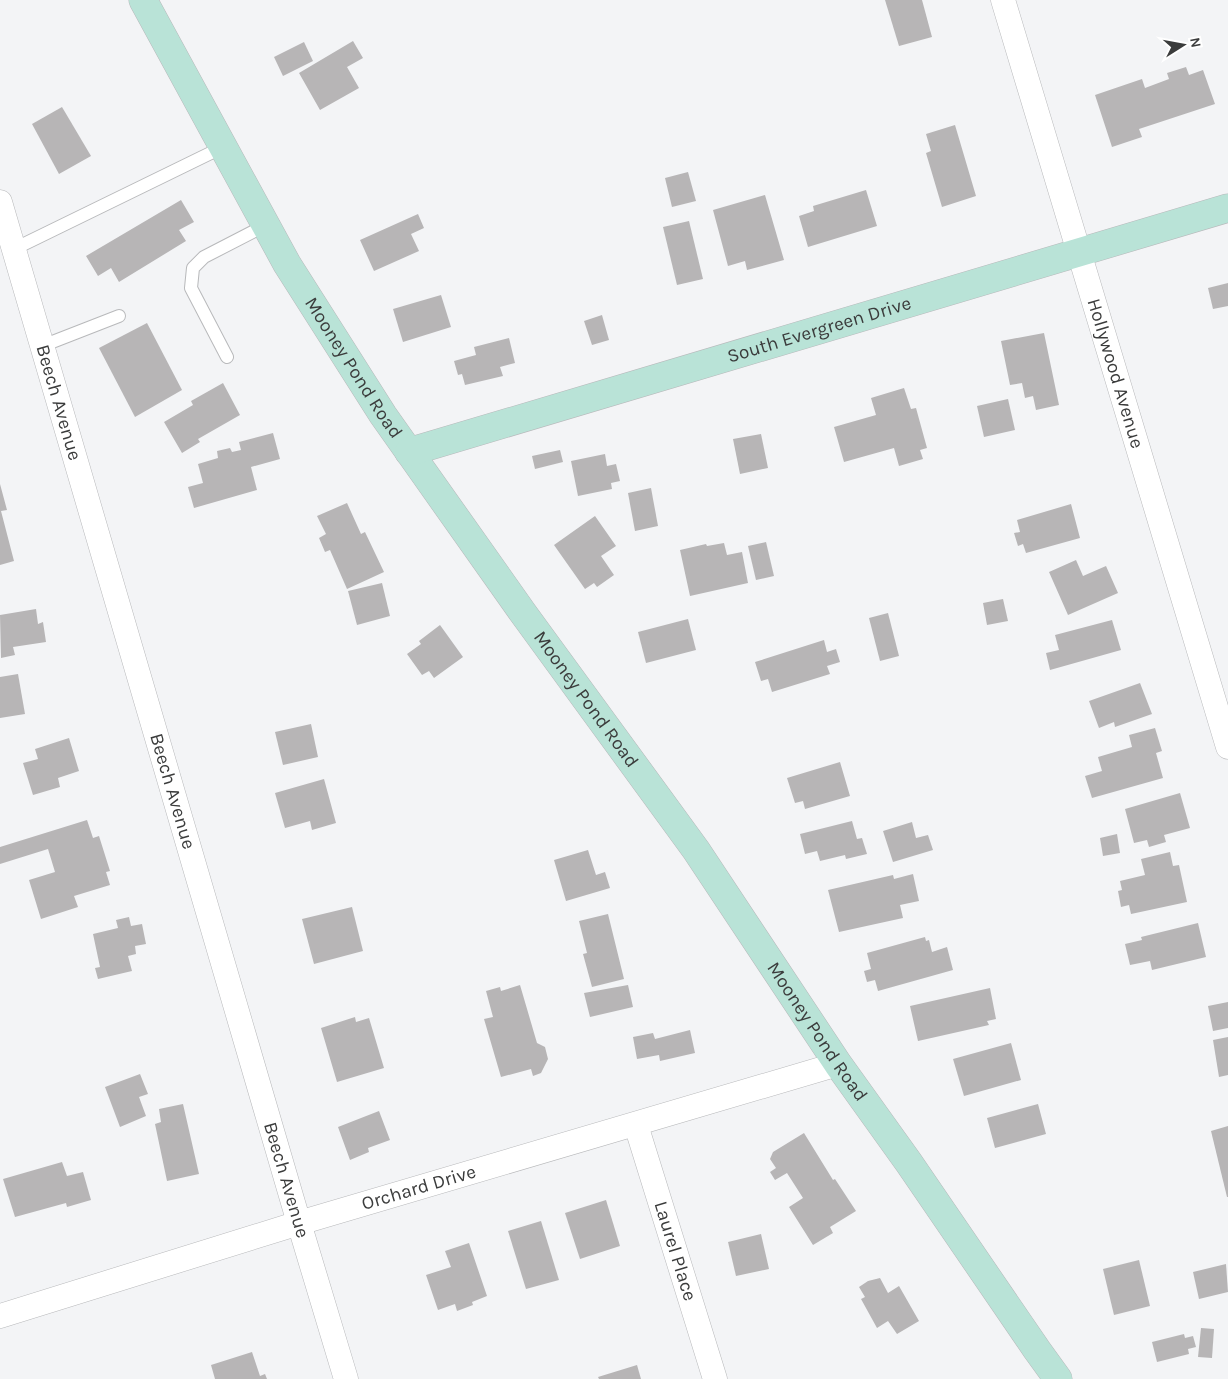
<svg xmlns="http://www.w3.org/2000/svg" width="1228" height="1379" font-family="Karla,sans-serif">
<style>
.building{fill:#b7b5b6}
.lines{fill:none;stroke-linecap:round;stroke-linejoin:round}
.lane-casing{stroke:#b8b9bb;stroke-width:14}
.street-casing{stroke:#b8b9bb;stroke-width:25}
.secondary-casing{stroke:#b8b9bb;stroke-width:29}
.lane{stroke:#fff;stroke-width:12}
.street{stroke:#fff;stroke-width:24}
.secondary{stroke:#b9e3d7;stroke-width:28}
.labels{text-anchor:middle;dominant-baseline:central;stroke-width:4.5;stroke-linejoin:round;paint-order:stroke}
.street-label{font-size:19px;fill:#3b3c3c;stroke:#fff}
</style>
<rect width="100%" height="100%" fill="#f3f4f6"/>
<!-- building -->
<g class="building">
<path d="M885,0H922L932,37L899,46Z"/>
<path d="M353,41L363,58L347,67L359,88L320,110L299,73Z"/>
<path d="M304,42L313,61L283,76L274,57Z"/>
<path d="M1186,67L1189,75L1203,70L1215,104L1139,129L1142,137L1112,147L1095,95L1142,79L1145,88L1169,79L1167,73Z"/>
<path d="M62,107L91,156L59,174L32,124Z"/>
<path d="M955,125L976,196L942,207L926,153L931,151L926,134Z"/>
<path d="M688,172L696,201L672,207L665,178Z"/>
<path d="M866,190L877,226L808,247L799,216L814,211L813,206Z"/>
<path d="M765,195L784,260L747,270L745,261L728,266L713,210Z"/>
<path d="M181,200L194,222L179,230L186,241L119,282L111,268L98,276L86,256Z"/>
<path d="M418,214L424,228L411,234L419,251L374,271L360,240Z"/>
<path d="M689,221L703,279L677,285L663,227Z"/>
<path d="M1228,283V306L1213,309L1208,288Z"/>
<path d="M441,295L451,327L403,342L393,309Z"/>
<path d="M602,315L609,340L592,345L584,321Z"/>
<path d="M147,323L182,390L135,417L99,348Z"/>
<path d="M1044,333L1059,405L1036,410L1033,396L1025,398L1022,383L1010,385L1001,341Z"/>
<path d="M509,338L515,363L500,367L503,376L465,385L462,374L458,375L454,361L476,355L474,347Z"/>
<path d="M223,383L240,415L198,439L200,442L182,453L164,422L193,405L191,401Z"/>
<path d="M904,388L911,409L916,408L927,448L920,450L923,459L899,466L894,448L844,462L834,427L876,415L871,398Z"/>
<path d="M1008,399L1015,430L984,437L977,406Z"/>
<path d="M273,433L280,459L251,467L257,490L194,508L188,487L203,483L198,464L218,458L217,451L230,448L232,452L241,450L239,442Z"/>
<path d="M761,434L768,468L740,474L733,439Z"/>
<path d="M560,450L563,462L535,469L532,456Z"/>
<path d="M605,454L607,466L616,464L620,481L611,483L612,489L578,496L571,461Z"/>
<path d="M0,484L7,510L1,511L14,561L0,565Z"/>
<path d="M651,488L658,526L635,531L628,493Z"/>
<path d="M347,503L361,534L365,532L384,572L347,589L330,550L325,552L319,538L326,534L317,516Z"/>
<path d="M1071,504L1080,538L1026,553L1023,544L1018,546L1014,533L1020,532L1017,520Z"/>
<path d="M595,516L616,546L601,556L614,575L597,587L594,583L585,589L554,545Z"/>
<path d="M766,542L774,576L756,580L748,546Z"/>
<path d="M724,543L727,555L742,552L748,583L690,596L680,550L706,544L707,546Z"/>
<path d="M1076,560L1083,576L1106,566L1118,593L1068,615L1049,572Z"/>
<path d="M382,583L390,616L357,625L348,591Z"/>
<path d="M1003,599L1008,621L987,625L983,603Z"/>
<path d="M36,609L38,624L43,622L46,642L13,647L15,655L1,658L0,615Z"/>
<path d="M888,613L899,656L880,661L869,618Z"/>
<path d="M688,619L696,650L646,663L638,632Z"/>
<path d="M1112,620L1121,650L1050,670L1046,653L1059,650L1055,635Z"/>
<path d="M440,625L463,657L434,678L429,671L422,675L407,654L421,644L419,641Z"/>
<path d="M824,640L827,652L836,649L840,662L827,666L830,674L772,692L768,679L761,681L755,662Z"/>
<path d="M18,674L25,714L0,718V677Z"/>
<path d="M1140,683L1152,714L1115,727L1114,722L1099,728L1089,701Z"/>
<path d="M311,724L318,757L283,765L275,732Z"/>
<path d="M1155,728L1162,751L1156,753L1163,778L1092,798L1085,776L1102,771L1098,757L1132,747L1129,735Z"/>
<path d="M69,738L79,771L58,778L60,787L33,795L23,763L38,759L35,749Z"/>
<path d="M840,762L850,796L805,809L803,801L795,803L787,778Z"/>
<path d="M324,779L336,823L312,830L310,821L285,828L275,793Z"/>
<path d="M1180,793L1190,828L1164,835L1166,842L1149,847L1147,840L1134,843L1125,809Z"/>
<path d="M87,820L93,838L99,836L110,871L106,872L110,885L74,896L78,907L41,919L29,880L55,872L48,849L0,864V847Z"/>
<path d="M852,821L857,839L862,838L867,854L846,859L845,855L820,861L817,851L805,854L800,834Z"/>
<path d="M912,822L916,838L928,835L933,850L893,862L883,831Z"/>
<path d="M1117,834L1120,853L1103,856L1100,838Z"/>
<path d="M588,850L596,875L605,872L610,888L566,901L554,860Z"/>
<path d="M1170,852L1173,866L1179,865L1187,902L1131,914L1129,905L1121,907L1118,891L1122,890L1120,881L1145,875L1141,859Z"/>
<path d="M913,874L919,901L900,905L903,918L839,932L828,890L893,875L894,879Z"/>
<path d="M352,907L363,951L314,964L302,919Z"/>
<path d="M608,914L624,979L592,987L583,954L587,953L579,921Z"/>
<path d="M129,917L131,926L142,924L146,944L135,946L136,954L128,956L132,971L98,979L95,968L100,967L93,934L118,928L116,920Z"/>
<path d="M1198,923L1206,957L1152,970L1150,961L1130,965L1125,944L1142,940L1141,937Z"/>
<path d="M925,937L926,941L929,940L932,952L947,947L953,970L878,991L875,980L867,982L864,971L871,969L867,953Z"/>
<path d="M520,985L537,1043L545,1047L548,1059L541,1073L533,1076L531,1069L501,1077L484,1019L493,1017L486,991L500,987L501,991Z"/>
<path d="M628,985L633,1007L590,1017L584,993Z"/>
<path d="M990,988L996,1019L987,1021L989,1025L918,1041L910,1006Z"/>
<path d="M1228,1002V1028L1213,1031L1208,1006Z"/>
<path d="M355,1017L356,1022L369,1018L384,1068L337,1082L321,1028Z"/>
<path d="M690,1030L695,1053L660,1061L659,1055L637,1059L633,1037L653,1033L655,1039Z"/>
<path d="M1228,1037V1075L1219,1077L1213,1040Z"/>
<path d="M1011,1043L1021,1080L964,1096L953,1059Z"/>
<path d="M140,1074L148,1094L139,1097L146,1116L120,1127L105,1087Z"/>
<path d="M183,1104L199,1174L167,1181L155,1124L161,1122L159,1109Z"/>
<path d="M1038,1104L1046,1134L995,1148L987,1118Z"/>
<path d="M379,1111L390,1140L368,1148L369,1152L350,1160L338,1127Z"/>
<path d="M1228,1126V1197H1227L1211,1131Z"/>
<path d="M804,1133L833,1180L835,1179L856,1211L830,1227L833,1233L813,1245L789,1207L803,1198L787,1173L775,1180L770,1172L776,1168L770,1159L773,1152Z"/>
<path d="M62,1162L67,1176L83,1172L91,1200L67,1207L66,1203L15,1217L3,1179Z"/>
<path d="M606,1200L620,1246L580,1259L565,1213Z"/>
<path d="M541,1221L559,1280L526,1289L508,1231Z"/>
<path d="M761,1234L769,1269L736,1276L728,1242Z"/>
<path d="M469,1243L487,1296L472,1302L473,1305L457,1311L455,1304L438,1310L426,1275L451,1267L445,1251Z"/>
<path d="M1139,1260L1150,1306L1114,1315L1103,1269Z"/>
<path d="M1226,1264L1228,1292L1199,1299L1193,1272Z"/>
<path d="M880,1278L888,1293L899,1286L919,1321L897,1334L888,1321L877,1328L861,1299L865,1297L859,1287L868,1281Z"/>
<path d="M1201,1328L1214,1329L1212,1358L1198,1357Z"/>
<path d="M1184,1334L1185,1338L1193,1336L1196,1347L1188,1349L1189,1354L1157,1362L1152,1342Z"/>
<path d="M252,1352L260,1376L265,1374L267,1379H215L211,1365Z"/>
<path d="M637,1365L641,1379H599L598,1377Z"/>
</g>
<g class="lines">
<!-- lane casing -->
<g class="lane-casing">
<g id="lane">
<path d="M14,249L223,147"/>
<path d="M42,346L119,316"/>
<path d="M227,357L191,288L193,268L204,257L266,225"/>
</g>
</g>
<!-- street casing -->
<g class="street-casing">
<g id="street">
<path id="s1" d="M1003,0L1228,747"/>
<path id="s2" d="M0,202L299,1223L346,1379"/>
<path id="s3" d="M636,1125L715,1379"/>
<path id="s4" d="M0,1316L299,1223L838,1064"/>
</g>
</g>
<!-- secondary casing -->
<g class="secondary-casing">
<g id="secondary">
<path id="s5" d="M143,0L287,264L383,415L523,613L696,850L838,1064L909,1163L1037,1350L1058,1379"/>
<path id="s6" d="M409,452L1228,208"/>
</g>
</g>
<!-- lane -->
<use href="#lane" class="lane"/>
<!-- street -->
<use href="#street" class="street"/>
<!-- secondary -->
<use href="#secondary" class="secondary"/>
</g>
<g class="labels">
<!-- street labels -->
<g class="street-label">
<text stroke="none"><textPath href="#s6" startOffset="428">South Evergreen Drive</textPath></text>
<text stroke="none"><textPath href="#s5" startOffset="424">Mooney Pond Road</textPath></text>
<text stroke="none"><textPath href="#s1" startOffset="390">Hollywood Avenue</textPath></text>
<text stroke="none"><textPath href="#s2" startOffset="209">Beech Avenue</textPath></text>
<text stroke="none"><textPath href="#s5" startOffset="829">Mooney Pond Road</textPath></text>
<text stroke="none"><textPath href="#s2" startOffset="614">Beech Avenue</textPath></text>
<text stroke="none"><textPath href="#s5" startOffset="1234">Mooney Pond Road</textPath></text>
<text stroke="none"><textPath href="#s2" startOffset="1019">Beech Avenue</textPath></text>
<text stroke="none"><textPath href="#s4" startOffset="438">Orchard Drive</textPath></text>
<text stroke="none"><textPath href="#s3" startOffset="132">Laurel Place</textPath></text>
</g>
</g>
<!-- north arrow -->
<g transform="translate(1183 45) rotate(79)" stroke="#ffffff" stroke-width="4" paint-order="stroke">
<path d="M0-4L9 19L0 12L-9 19Z" fill="#3b3c3c"/>
<text y="-8" font-size="14" font-weight="bold" text-anchor="middle" fill="#3b3c3c">N</text>
</g>
</svg>
